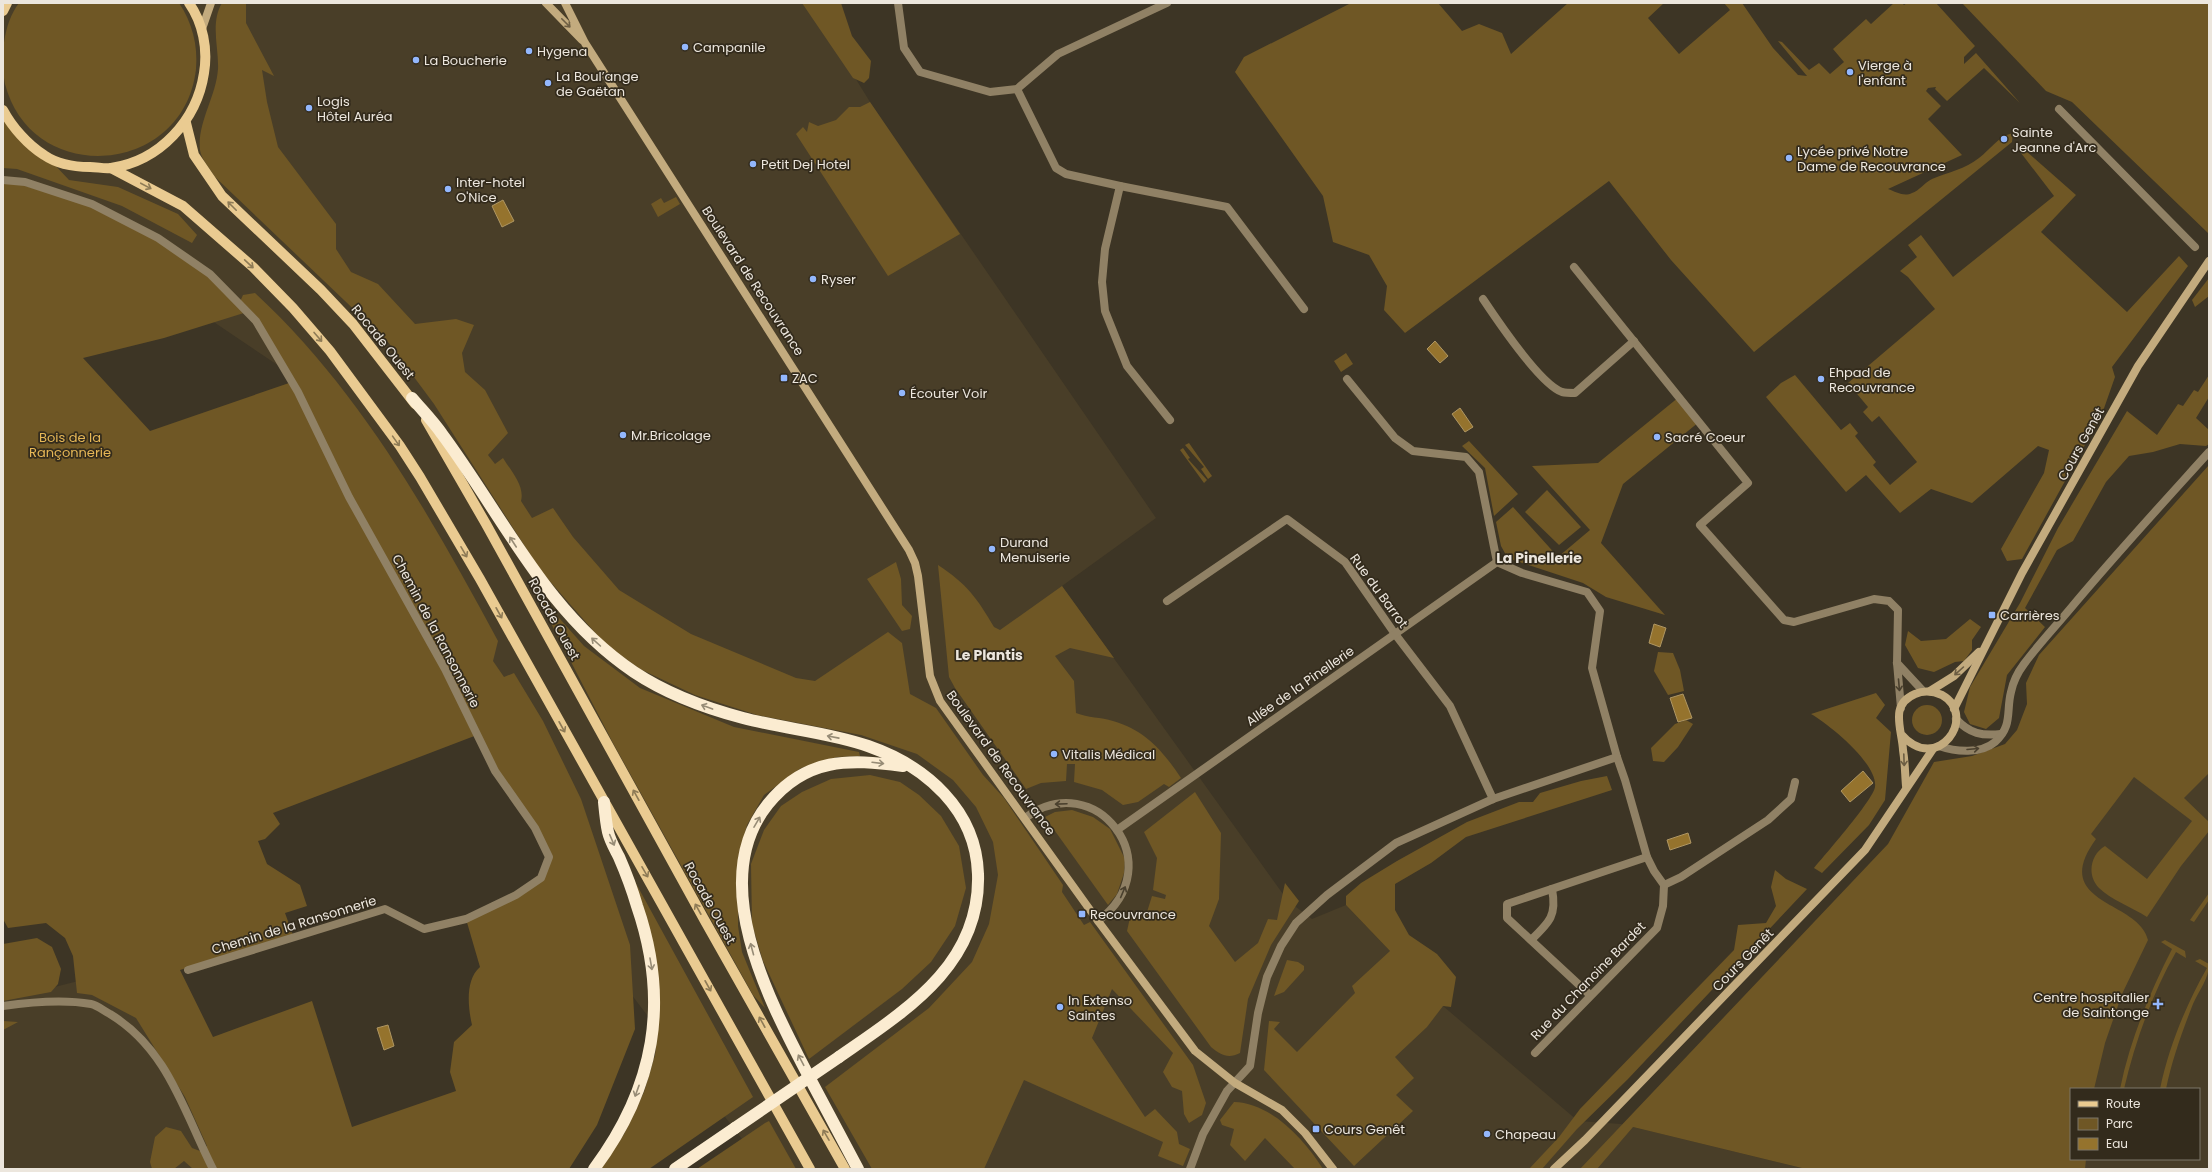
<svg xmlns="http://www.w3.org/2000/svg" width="2212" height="1172" font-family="Poppins,sans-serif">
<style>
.built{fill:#493e28}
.green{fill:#6f5725;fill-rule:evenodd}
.water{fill:#95732d;stroke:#af9662}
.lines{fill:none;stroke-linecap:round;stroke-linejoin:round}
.street{stroke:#908165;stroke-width:8}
.secondary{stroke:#c3ab7e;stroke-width:8}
.primary{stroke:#eacb91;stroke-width:10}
.highway{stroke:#fbecd1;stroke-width:12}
.highway-bridge{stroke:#fbecd1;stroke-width:12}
.oneway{stroke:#6d5e43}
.oneway2{stroke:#8e7b56}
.oneway3{stroke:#978c76}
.oneway4{stroke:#4a402e}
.poi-dot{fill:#93b7fd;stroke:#332b1c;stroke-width:1.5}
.labels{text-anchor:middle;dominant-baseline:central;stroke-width:3.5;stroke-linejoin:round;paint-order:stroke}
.poi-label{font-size:13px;fill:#ece6dd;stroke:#332b1c;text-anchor:start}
.street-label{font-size:13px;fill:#ece6dd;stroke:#332b1c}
.park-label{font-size:13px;fill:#e6b756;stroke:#332b1c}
.neighbourhood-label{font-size:14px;font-weight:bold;fill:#ece6dd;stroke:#332b1c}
</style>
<rect width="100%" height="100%" fill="#3d3525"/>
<!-- built -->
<g class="built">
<path d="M3,3H809L870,102L1156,518L1062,586L1288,901L1312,919L1346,905L1443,1006L1578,1121L1621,1124L1806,1169H765L562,904L581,883L282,368L3,180Z"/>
<path d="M2209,755V1169H2074V1159H2199V1089H2080L2075,846L2136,758Z"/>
<path d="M126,969L255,1169H3V1000Z"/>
</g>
<!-- green -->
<g class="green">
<path d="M19,3H179C192,22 198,45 196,69C184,176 32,188 5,84C0,58 3,24 19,3Z"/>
<path d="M222,3H246V23L274,76L262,70L267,102L278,147L336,224V249L351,272L378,284L415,324L456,319L474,325L462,353L465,372L485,390L508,433L488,455L495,464L503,458C511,471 525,486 521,501L532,518L553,508L573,537L619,590L691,634L796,678L815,681L888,632L902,643L910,694L936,708L983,775L1004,798L1063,885L1062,892L1084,925L1090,922L1193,1065L1206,1103L1202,1115L1189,1123L1184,1114L1182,1091L1172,1087L1163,1072L1173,1053L1112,989L1092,1038L1145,1117L1155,1109L1177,1132L1179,1144L1190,1149L1183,1166L1158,1156L1163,1142L1024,1080L984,1169H872L825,1087L929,1008L972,962L989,924L998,875L993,842L976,807L953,780L917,754L861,735L757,715L695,695L640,669L605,644L540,570L434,404L388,342L215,177C211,170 201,159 200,150C197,123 216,97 218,69C219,48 210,23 222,3Z"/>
<path d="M802,3H841L852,36L871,61L869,78L864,83L853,78Z"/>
<path d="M1351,3H1438L1462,31L1479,24L1502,33L1511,54L1568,3H1664L1648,18L1679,54L1730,10L1724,3H1742L1773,48L1798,75L1807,76L1778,41L1782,42L1809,70L1819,63L1830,74L1844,62L1833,49L1866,19L1871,24L1894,3H1902L1904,5L1907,3H1936L1975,46L1964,57V64L1976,53L2020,103L1984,68L1947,101L1935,89L1936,87L1928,88L1926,91L1941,106L1928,119L1962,155L1888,189C1896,192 1904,197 1912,193C1919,191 1925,182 1932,179C1949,172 1965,169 1979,158C1991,149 1997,137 2013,133L2012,142L1754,352L1671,260L1609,181L1405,333L1384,310L1387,286L1369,255L1333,242L1323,196L1235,72L1244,57Z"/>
<path d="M1962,3H2209L2208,233L2072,102L2046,91Z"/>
<path d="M870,102L960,234L888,276L796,134L803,127L807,132L809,122L818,126L836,120L849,107H860Z"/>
<path d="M3,110L69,180L118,187L178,214L197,235L192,243L122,206L17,169L3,168Z"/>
<path d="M2026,151L2076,195L2041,232L2127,312L2179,256L2188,266L2112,367L2115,377L2102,414L2022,559L2007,561L2001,549L2044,473L2049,450L2038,446L1972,503L1931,489L1900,513L1866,475L1846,492L1766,397L1781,383L1795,375L1841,430L1850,423L1858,433L1855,436L1876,462L1873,465L1890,485L1917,462L1879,416L1872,422L1863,412L1868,407L1848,383L1935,309L1908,277L1900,271L1917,257L1908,245L1921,235L1953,277L2054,196L2021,153Z"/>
<path d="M3,180L92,204L158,238L210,274L239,304L243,295L255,293C360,390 431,517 498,641L493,661L504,677L514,673L543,721L581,799L630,945L635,1029L597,1125L569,1169H193L184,1161L174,1169H152L150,1162L155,1137L166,1127L181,1131L192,1148L200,1151L207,1146L185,1097L136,1018L92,995L77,993L73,956L65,938L46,923L8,928L3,919ZM247,312L292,382L150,431L83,358L164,338ZM477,735L495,771L549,857L540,878L466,919L480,967C465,980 468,1007 472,1025L454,1042L450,1072L456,1091L352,1127L312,1001L213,1037L180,970L293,935L285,913L307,906L300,885L267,864L258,841L265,839L280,824L273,813Z"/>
<path d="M676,197L680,204L658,217L651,204L661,198L664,203Z"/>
<path d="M2209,278V296L2195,307L2192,300Z"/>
<path d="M1346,353L1353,364L1341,372L1334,361Z"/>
<path d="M2209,375V397L2196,418L2209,430V444L2206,446L2180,444L2153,452L2129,456L2106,482L2073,541L2057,550L2025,608L2045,627L2007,675L1999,718L1986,729L1970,724L1964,712L1970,687L2020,603L2058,528L2127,411L2157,435L2178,404L2183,406L2194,390L2198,392Z"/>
<path d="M1679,397L1699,422L1623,484L1601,543L1665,615L1606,597L1583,583L1510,559L1506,555L1501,546L1496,522L1513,507L1558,557L1590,530L1532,466L1598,463Z"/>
<path d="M1469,441L1518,494L1494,516L1485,468L1462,446Z"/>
<path d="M1189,443L1212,476L1208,479L1201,469L1204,467L1185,445Z"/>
<path d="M1183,448L1190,458L1188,459L1207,480L1204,483L1180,450Z"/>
<path d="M2209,465V773L2184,798L2209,822V831L2181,866L2147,917C2133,908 2110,899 2099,888C2086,875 2091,854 2105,846L2147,879L2192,821L2134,777L2091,834L2096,839C2048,905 2139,900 2148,940L2122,994L2105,1043L2094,1089H2071V1159H2086L2085,1169H1806L1633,1127L1597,1169H1580L1888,844L1934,762L1972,756L2005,744L2017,730L2027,704L2026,683L2039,655Z"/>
<path d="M1547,490L1581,527L1559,545L1525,512Z"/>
<path d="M896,562L901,579L902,605L912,616L910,629L902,631L867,579Z"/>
<path d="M938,565C967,584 977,598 994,627L1000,630L1062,586L1114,658L1070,648L1055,656L1074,681L1076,713C1088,718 1101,717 1113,721C1145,730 1163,751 1181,778L1169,787L1164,784L1138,802L1123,805L1102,790L1074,782L1075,764H1067L1066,781L1041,783L1026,789L955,688L949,677Z"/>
<path d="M545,602L584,646L640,688L734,727L859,752L860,756L837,757L801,768L764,795L747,825L738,859V926L742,952L765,1008L753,995L613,743L541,604Z"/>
<path d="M1970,619L1981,627L1972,640V650L1964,661L1955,662L1934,672L1918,668L1905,645L1908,631L1921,641L1946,639Z"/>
<path d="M1658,652L1673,653L1680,670L1684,691L1668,695L1654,671Z"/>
<path d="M1876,693L1885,705L1876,718L1891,732L1885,800L1869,825L1822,873L1814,868C1825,855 1873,800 1875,787C1878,764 1830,725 1811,714Z"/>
<circle cx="1927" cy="720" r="15"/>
<path d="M1686,720L1693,724L1678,747L1664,762L1653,761L1651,748L1675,724Z"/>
<path d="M870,775L900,782L919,795L941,816L959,846L966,888L955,926L931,962L902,989L809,1059L763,961L752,924L751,864L764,830L781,806L802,792L831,779Z"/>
<path d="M1607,776L1612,790L1466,837L1431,863L1395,884V910L1409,935L1437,954L1456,977L1451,1007L1443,1006L1427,1027L1395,1057L1414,1078L1396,1095L1413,1111L1354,1166L1264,1070L1269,1021L1280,1022L1274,1029L1297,1052L1355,993L1352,986L1390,951L1346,905V896L1361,883L1397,861L1467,822L1519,802H1533L1540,793L1581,781Z"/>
<path d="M1195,792L1221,833L1219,899L1209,926L1235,962L1258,943L1268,919L1277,920L1285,883L1299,901L1271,945L1248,999L1240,1053C1228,1059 1221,1055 1211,1047L1127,931L1131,913L1147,912L1152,896L1165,899L1166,895L1153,890L1157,858L1144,832Z"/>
<path d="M1072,810L1093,817L1110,829L1125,859L1124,873L1117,894L1108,905L1045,817L1055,812Z"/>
<path d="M1775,870L1786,879L1807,889L1628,1079L1577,1129L1542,1169H1529L1559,1137L1580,1109L1734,950L1738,925L1766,923L1776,906L1771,887Z"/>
<path d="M633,878L753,1097L649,1169H601L624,1134L644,1092L655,1055L659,1018Z"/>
<path d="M2209,893V900L2194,922L2190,920Z"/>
<path d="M37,938L52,947L61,969L58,984L51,992L3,1001V944Z"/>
<path d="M2165,940L2185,951L2186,958L2176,952C2152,994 2135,1042 2124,1089H2120C2130,1040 2149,994 2172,949L2161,942Z"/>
<path d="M2200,959L2209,964C2209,979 2199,990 2193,1004C2182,1032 2172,1060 2166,1089H2160C2169,1046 2186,1005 2207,968L2195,961Z"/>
<path d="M1287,960L1298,962L1304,966V970L1284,992L1274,996Z"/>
<path d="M3,1021L18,1022L3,1030Z"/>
<path d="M1234,1102C1271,1103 1304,1139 1323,1169H1295L1265,1138L1245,1161L1230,1145L1234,1129L1222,1125L1220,1120Z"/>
<path d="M769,1121L796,1169H697L765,1123Z"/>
</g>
<!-- water -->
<g class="water">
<path d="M503,200L514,221L502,227L492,206Z"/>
<path d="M1435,341L1448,356L1440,363L1427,349Z"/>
<path d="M1460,408L1473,427L1465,432L1452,414Z"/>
<path d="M1654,624L1666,628L1660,647L1649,643Z"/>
<path d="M1683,694L1692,718L1678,722L1670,698Z"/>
<path d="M1863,771L1873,783L1850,802L1841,791Z"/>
<path d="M1688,833L1691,843L1670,850L1667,840Z"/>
<path d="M388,1025L394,1046L384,1050L377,1028Z"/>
</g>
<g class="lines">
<!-- street -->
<g class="street">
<path d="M898,3L904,48L920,72L990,92L1017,89L1058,54L1167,3"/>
<path d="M1017,89L1056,168L1066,174L1120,186L1227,207L1304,309"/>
<path d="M2059,109L2195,247"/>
<path d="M3,180L25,182L92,204L158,238L210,274L256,321L298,392L349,497L445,669L495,771L535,828L549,857L541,878L516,895L466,919L424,929L385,909L188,970"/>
<path d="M1120,186L1105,249L1102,282L1105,311L1127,366L1170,420"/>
<path d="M1574,267L1748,483L1700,525L1784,620L1794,622L1874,599L1889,601L1898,610L1897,663L1901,708"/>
<path d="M1483,299C1497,320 1540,384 1562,392C1566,393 1571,393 1575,393L1634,341"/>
<path d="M1347,379L1395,438L1413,451L1466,457L1479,472L1497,562"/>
<path d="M1497,562L1522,573L1587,592L1600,611L1592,668L1617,757L1625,780L1647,857L1654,871L1664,885L1663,906L1657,928L1535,1053"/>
<path d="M1167,601L1287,519L1345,562L1395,634L1450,706L1493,799"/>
<path d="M1897,663L1923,691"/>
<path d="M1956,719C1970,734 1982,736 2001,734"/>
<path d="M1939,746C1956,752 1981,754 1995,742C2013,726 2006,711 2011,692C2013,682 2018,672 2024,664C2038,645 2055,627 2070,609C2115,555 2162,504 2209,452"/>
<path d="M1025,818C1095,765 1173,865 1098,921"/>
<path d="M1117,830L1497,562"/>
<path d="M1664,885L1681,877L1768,820L1791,799L1795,782"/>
<path d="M1531,940C1550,922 1557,915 1552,889"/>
<path d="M1590,995L1507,918V904L1647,857"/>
<path d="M3,1006C31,1002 63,999 91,1004C97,1005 104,1011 110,1014C168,1049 184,1112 213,1169"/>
<path d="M1190,1169L1203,1134L1227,1091L1250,1066L1258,1013L1267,977L1281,946L1296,923L1327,895L1396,843L1493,799L1617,757"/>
</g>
<!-- secondary -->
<g class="secondary">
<path d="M546,3L582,40"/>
<path d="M565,3L585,43L909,550L915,563L918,576L930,676L940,701L1098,921L1195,1051L1235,1083L1282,1110L1305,1133L1333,1169"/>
<path d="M202,29L211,3"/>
<path d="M1930,691L1954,676L1979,652"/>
<path d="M1954,709L2022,573L2138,366L2209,261"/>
<path d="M1901,734C1937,776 1979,716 1942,695C1933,691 1924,690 1915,694C1889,705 1902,729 1903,750C1905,762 1905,774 1906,786"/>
<path d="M1554,1169L1585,1140L1865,850L1933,749"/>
</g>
<!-- primary -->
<g class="primary">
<path d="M3,11L7,3"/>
<path d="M3,110C12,127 28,145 44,155C57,164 75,167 90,167C97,167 105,169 111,168C160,161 197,120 204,73C208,49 203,23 189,3"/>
<path d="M186,123L194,155L222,196L321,290L353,324L415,404"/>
<path d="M111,168L183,206L253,267L293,308L330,351L400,446L420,477L480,579L810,1169"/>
<path d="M426,420L486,524L705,921L845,1169"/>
</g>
<!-- highway -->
<g class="highway">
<path d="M412,398C422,410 433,421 442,434C503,516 546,613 634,672C667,694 705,708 743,718C784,729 828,732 868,746C926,766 976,810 978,874C981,965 905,1011 839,1057"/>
<path d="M594,1169C655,1087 670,1002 637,906C632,889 626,873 619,857C615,849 610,841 608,832C606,823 605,812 604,802"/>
<path d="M675,1169L735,1128"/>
<path d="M858,1169C841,1137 824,1105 807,1073C769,1000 706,881 768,804C806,757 849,759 903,766"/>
</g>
<!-- highway-bridge -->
<path class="highway-bridge" d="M735,1128L839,1057"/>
</g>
<!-- one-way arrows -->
<defs><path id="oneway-shaft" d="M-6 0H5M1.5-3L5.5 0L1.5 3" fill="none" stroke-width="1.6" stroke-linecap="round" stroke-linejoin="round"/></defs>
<g class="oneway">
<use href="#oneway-shaft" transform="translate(566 23) rotate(45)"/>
<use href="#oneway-shaft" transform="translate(1959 671) rotate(138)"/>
<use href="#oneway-shaft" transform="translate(1904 760) rotate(88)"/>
</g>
<g class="oneway2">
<use href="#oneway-shaft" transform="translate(146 186) rotate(28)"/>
<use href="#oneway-shaft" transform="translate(232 206) rotate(-135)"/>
<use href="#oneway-shaft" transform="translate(249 264) rotate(43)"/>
<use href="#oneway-shaft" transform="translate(318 337) rotate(49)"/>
<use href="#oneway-shaft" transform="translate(396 441) rotate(55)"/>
<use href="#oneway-shaft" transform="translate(464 552) rotate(60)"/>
<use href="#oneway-shaft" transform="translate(499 613) rotate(61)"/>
<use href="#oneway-shaft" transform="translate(562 727) rotate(61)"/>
<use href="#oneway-shaft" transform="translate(636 795) rotate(-119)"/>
<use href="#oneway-shaft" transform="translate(645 872) rotate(60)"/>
<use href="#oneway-shaft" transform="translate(698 909) rotate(-119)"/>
<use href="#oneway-shaft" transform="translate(708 986) rotate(61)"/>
<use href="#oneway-shaft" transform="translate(762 1022) rotate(-119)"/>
<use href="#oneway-shaft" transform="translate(826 1135) rotate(-120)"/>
</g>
<g class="oneway3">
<use href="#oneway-shaft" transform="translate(513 542) rotate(-123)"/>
<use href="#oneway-shaft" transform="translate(596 642) rotate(-138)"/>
<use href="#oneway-shaft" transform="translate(707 707) rotate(-160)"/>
<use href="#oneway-shaft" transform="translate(833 737) rotate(-169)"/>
<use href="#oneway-shaft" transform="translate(878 763) rotate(7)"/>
<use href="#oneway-shaft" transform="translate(757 822) rotate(-60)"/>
<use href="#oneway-shaft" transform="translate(612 840) rotate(67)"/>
<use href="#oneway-shaft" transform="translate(752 949) rotate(-105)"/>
<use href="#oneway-shaft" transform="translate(651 964) rotate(80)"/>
<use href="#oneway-shaft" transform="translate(801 1060) rotate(-118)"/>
<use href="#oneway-shaft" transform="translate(637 1091) rotate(110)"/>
</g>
<g class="oneway4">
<use href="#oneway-shaft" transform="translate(1899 685) rotate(85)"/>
<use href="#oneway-shaft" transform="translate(1973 749) rotate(-5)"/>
<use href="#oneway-shaft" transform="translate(1061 804) rotate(178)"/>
<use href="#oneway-shaft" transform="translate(1123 892) rotate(-67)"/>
</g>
<!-- markers -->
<g class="poi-dot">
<circle cx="685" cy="47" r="4"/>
<circle cx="529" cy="51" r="4"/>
<circle cx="416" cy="60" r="4"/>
<circle cx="1850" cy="72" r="4"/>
<circle cx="548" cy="83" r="4"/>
<circle cx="309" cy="108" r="4"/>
<circle cx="2004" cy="139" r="4"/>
<circle cx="1789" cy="158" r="4"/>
<circle cx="753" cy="164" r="4"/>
<circle cx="448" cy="189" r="4"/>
<circle cx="813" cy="279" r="4"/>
<rect x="780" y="374" width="8" height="8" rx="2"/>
<circle cx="1821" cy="379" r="4"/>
<circle cx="902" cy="393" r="4"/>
<circle cx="623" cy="435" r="4"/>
<circle cx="1657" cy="437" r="4"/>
<circle cx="992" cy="549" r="4"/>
<rect x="1988" y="611" width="8" height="8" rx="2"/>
<circle cx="1054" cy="754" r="4"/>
<rect x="1078" y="910" width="8" height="8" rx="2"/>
<path d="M2156 998h4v4h4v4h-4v4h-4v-4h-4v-4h4z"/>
<circle cx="1060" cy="1007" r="4"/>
<rect x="1312" y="1125" width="8" height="8" rx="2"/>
<circle cx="1487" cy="1134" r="4"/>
</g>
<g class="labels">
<!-- poi labels -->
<g class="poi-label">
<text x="693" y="47">Campanile</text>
<text x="537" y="51">Hygena</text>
<text x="424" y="60">La Boucherie</text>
<text x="1858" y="65">Vierge à<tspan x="1858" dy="15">l'enfant</tspan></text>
<text x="556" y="76">La Boul’ange<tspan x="556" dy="15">de Gaëtan</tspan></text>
<text x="317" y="101">Logis<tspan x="317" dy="15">Hôtel Auréa</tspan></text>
<text x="2012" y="132">Sainte<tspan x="2012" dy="15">Jeanne d'Arc</tspan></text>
<text x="1797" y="151">Lycée privé Notre<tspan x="1797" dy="15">Dame de Recouvrance</tspan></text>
<text x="761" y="164">Petit Dej Hotel</text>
<text x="456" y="182">Inter-hotel<tspan x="456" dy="15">O'Nice</tspan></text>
<text x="821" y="279">Ryser</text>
<text x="1829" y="372">Ehpad de<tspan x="1829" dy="15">Recouvrance</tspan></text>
<text x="792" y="378">ZAC</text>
<text x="910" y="393">Écouter Voir</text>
<text x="631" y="435">Mr.Bricolage</text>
<text x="1665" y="437">Sacré Coeur</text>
<text x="1000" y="542">Durand<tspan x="1000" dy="15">Menuiserie</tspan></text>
<text x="2000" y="615">Carrières</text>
<text x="1062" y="754">Vitalis Médical</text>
<text x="1090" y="914">Recouvrance</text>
<text x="2149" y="997" text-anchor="end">Centre hospitalier<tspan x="2149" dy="15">de Saintonge</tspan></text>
<text x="1068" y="1000">In Extenso<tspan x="1068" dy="15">Saintes</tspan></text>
<text x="1324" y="1129">Cours Genêt</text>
<text x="1495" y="1134">Chapeau</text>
</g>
<!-- street labels -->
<g class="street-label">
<text transform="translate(753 281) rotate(57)">Boulevard de Recouvrance</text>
<text transform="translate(383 342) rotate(51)">Rocade Ouest</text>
<text transform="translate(2081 444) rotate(-61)">Cours Genêt</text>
<text transform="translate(1379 591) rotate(54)">Rue du Barrot</text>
<text transform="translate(554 619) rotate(61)">Rocade Ouest</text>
<text transform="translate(436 631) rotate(62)">Chemin de la Ransonnerie</text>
<text transform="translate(1300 686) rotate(-35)">Allée de la Pinellerie</text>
<text transform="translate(1001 763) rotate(54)">Boulevard de Recouvrance</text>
<text transform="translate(710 903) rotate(61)">Rocade Ouest</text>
<text transform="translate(294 925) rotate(-17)">Chemin de la Ransonnerie</text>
<text transform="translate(1743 960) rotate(-46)">Cours Genêt</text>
<text transform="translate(1588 981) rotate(-46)">Rue du Chanoine Bardet</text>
</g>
<!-- park labels -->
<g class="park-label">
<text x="70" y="437">Bois de la<tspan x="70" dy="15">Rançonnerie</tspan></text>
</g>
<!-- neighbourhood labels -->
<g class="neighbourhood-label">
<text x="1539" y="558">La Pinellerie</text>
<text x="989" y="655">Le Plantis</text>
</g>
</g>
<!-- border -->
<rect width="2212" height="1172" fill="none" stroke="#ece6dd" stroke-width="8"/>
<!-- legend -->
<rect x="2070" y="1088" width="130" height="72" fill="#332b1c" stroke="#7d7669"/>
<rect x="2078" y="1101" width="20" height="6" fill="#eacb91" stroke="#7d7669"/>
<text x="2106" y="1108" font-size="12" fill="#ece6dd">Route</text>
<rect x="2078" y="1118" width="20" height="12" fill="#6f5725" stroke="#7d7669"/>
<text x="2106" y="1128" font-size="12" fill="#ece6dd">Parc</text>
<rect x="2078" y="1138" width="20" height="12" fill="#95732d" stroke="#7d7669"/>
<text x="2106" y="1148" font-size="12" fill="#ece6dd">Eau</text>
</svg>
